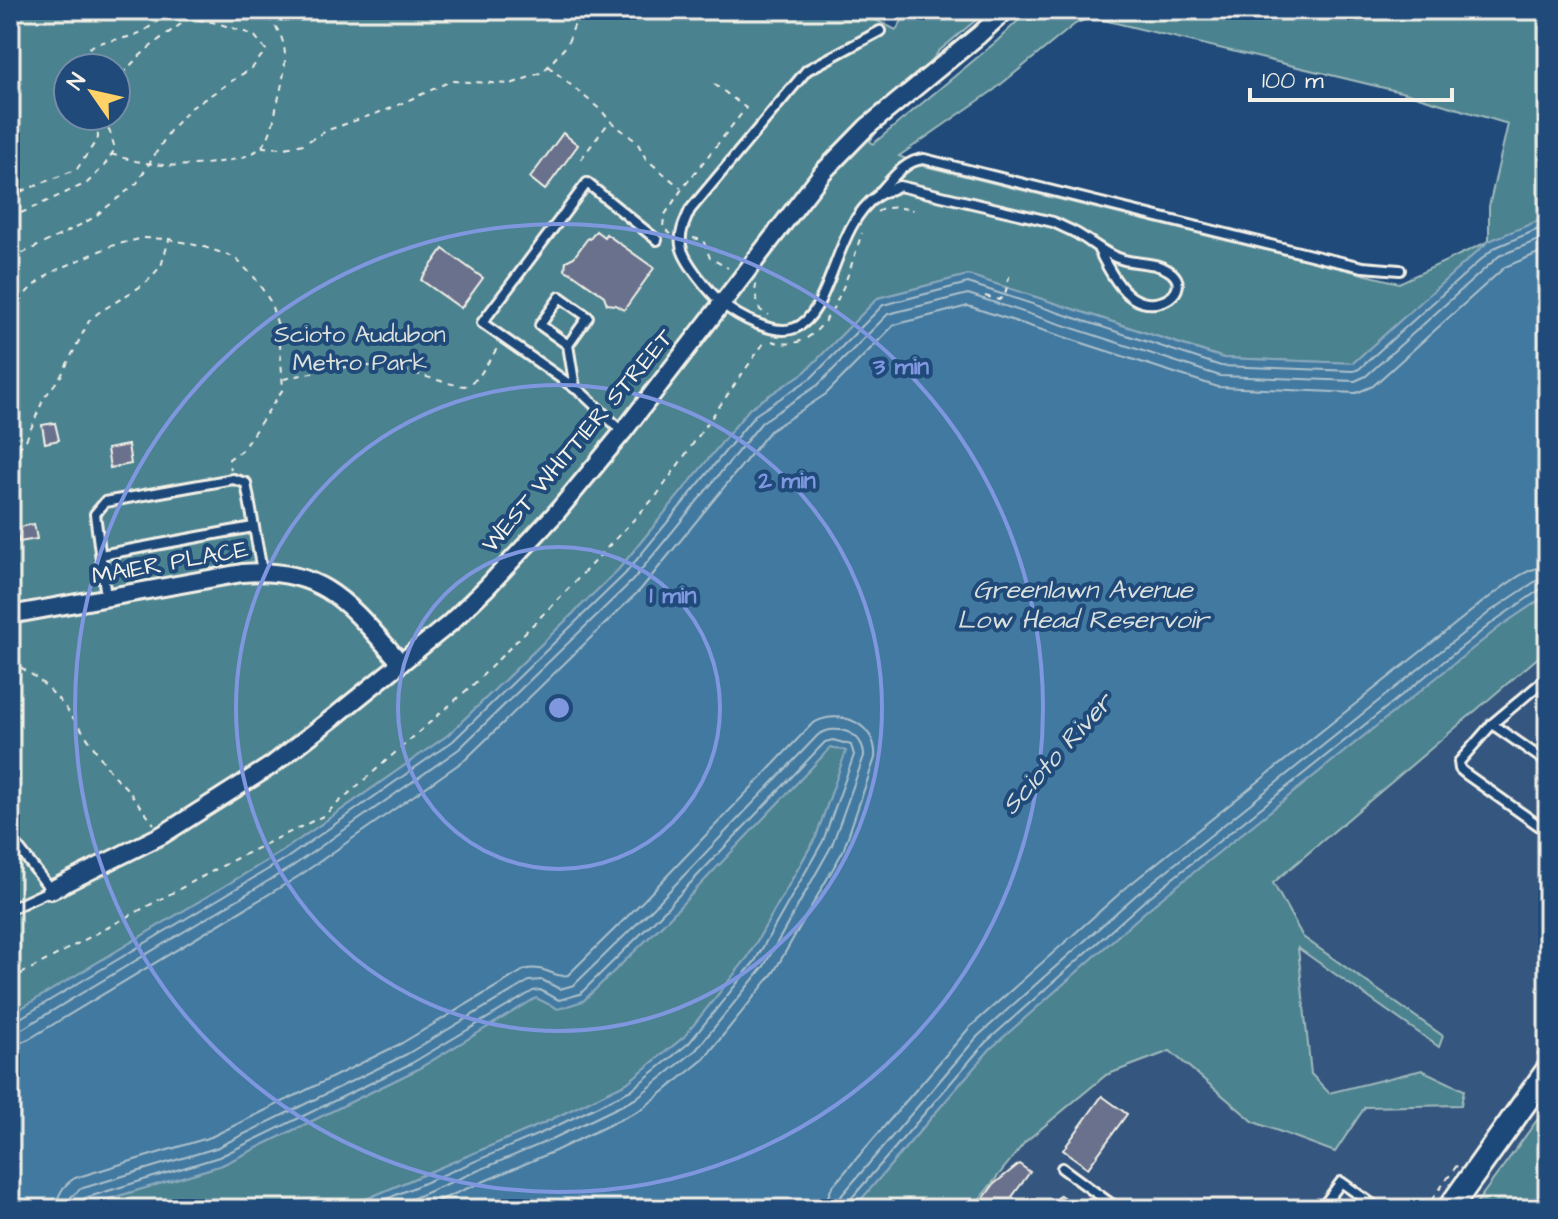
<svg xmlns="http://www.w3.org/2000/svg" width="1558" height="1219" font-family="'Architects Daughter',sans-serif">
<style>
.built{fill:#36567f}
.green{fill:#4c8290;stroke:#a0babc;stroke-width:2;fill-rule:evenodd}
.water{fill:#4379a0;stroke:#8aa9bd;stroke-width:2}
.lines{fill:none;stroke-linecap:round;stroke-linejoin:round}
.shore{stroke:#adc1cb;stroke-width:2}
.building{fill:#6a718c;stroke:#f4f1e8;stroke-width:2}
.lane-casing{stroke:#f4f1e8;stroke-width:14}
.street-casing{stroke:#f4f1e8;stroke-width:22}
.secondary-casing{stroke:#f4f1e8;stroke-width:28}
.path{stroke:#f4f1e8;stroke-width:2;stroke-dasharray:6 6;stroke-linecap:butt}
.lane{stroke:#1f4a7a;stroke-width:8}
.street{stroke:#1f4a7a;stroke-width:16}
.secondary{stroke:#1f4a7a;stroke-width:22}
.ring{fill:none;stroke:#7e97df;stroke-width:4}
.labels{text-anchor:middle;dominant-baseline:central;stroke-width:8;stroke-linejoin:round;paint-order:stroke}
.park-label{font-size:24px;fill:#dbe0db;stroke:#1f4a7a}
.street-label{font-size:24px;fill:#f4f1e8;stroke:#1f4a7a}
.water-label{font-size:26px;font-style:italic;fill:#d9dfdd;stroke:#1f4a7a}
.centre{fill:#7e97df;stroke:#1f4a7a;stroke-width:4}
.ring-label{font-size:24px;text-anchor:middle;font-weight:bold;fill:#7e97df;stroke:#1f4a7a;stroke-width:8;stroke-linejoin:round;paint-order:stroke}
</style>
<rect width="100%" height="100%" fill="#1f4a7a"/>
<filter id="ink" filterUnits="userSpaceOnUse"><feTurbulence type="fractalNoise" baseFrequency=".0125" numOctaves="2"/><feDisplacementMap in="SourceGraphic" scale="16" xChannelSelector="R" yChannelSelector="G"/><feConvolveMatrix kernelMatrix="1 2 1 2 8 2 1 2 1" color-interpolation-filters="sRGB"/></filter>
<g filter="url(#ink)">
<!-- built -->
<path class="built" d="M1548,649V1104L1472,1209H975L978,1201L1025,1142L1106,1075L1171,1051L1254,1122L1365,1107L1461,1105L1422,1070L1329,1093L1311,1074L1297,947L1439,1047L1442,1037L1303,937L1273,883Z"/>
<!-- green -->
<g class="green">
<path d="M10,10H842L876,20L896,30L909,10H988L939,51L870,141L873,144L997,41L1029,10H1548V217L1489,241L1353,363L1224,358L968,275L878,298L805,372L750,408L619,569L448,735L283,851L10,1015ZM1091,17L1405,93L1508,124L1489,206V241L1399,283L920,165L899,156L994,90L1075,24ZM68,68H116V116H68Z"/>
<path d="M1548,594V649L1273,883L1303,937L1443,1036L1439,1047L1298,948L1311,1074L1329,1093L1422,1070L1464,1090L1461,1105L1365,1107L1335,1152L1254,1122L1170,1051L1106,1075L1025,1142L978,1201L974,1209H853L990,1049L1148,909L1502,625Z"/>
<path d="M831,747L847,750L816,837L748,957L684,1037L627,1083L542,1124L343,1209H75L222,1165L416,1070L537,997L583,1001L665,922Z"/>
<path d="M1548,1104V1209H1472L1540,1116Z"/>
</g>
<!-- water -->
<path class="water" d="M1548,217V594L1502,625L1148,909L990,1049L853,1209H343L542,1124L627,1083L684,1037L748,957L816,837L846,751L831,747L665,922L583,1001L558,1009L536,998L416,1070L222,1165L75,1209H10V1015L283,851L448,735L619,569L750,408L805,372L878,298L968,275L1223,358L1353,363L1489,241Z"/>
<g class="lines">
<!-- shore -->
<g class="shore">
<path d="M10,1022L17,1020L287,858L453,741L625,574L755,415L811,378L883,305L968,283L1221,366L1354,371L1359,369L1494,248L1548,225"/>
<path d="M10,1032L22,1029L293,866L459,749L632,581L762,422L818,385L888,314L968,294L1220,376L1355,381L1366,376L1499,256L1548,236"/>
<path d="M10,1044L19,1043L29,1039L299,876L466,759L641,589L770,431L826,394L894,325L968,306L1218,387L1356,393L1373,386L1505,267L1548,249"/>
<path d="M56,1209C57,1195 63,1185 75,1178L211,1137L402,1043L524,970C546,964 553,979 568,975L644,900L812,724C839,707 878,724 875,758L843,851L774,972L704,1059L642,1109L555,1151L419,1209"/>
<path d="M68,1209L71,1197L80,1189L216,1148L407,1054L529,981L542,980L560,989L574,985L652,909L818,735C836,723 864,732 864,756L832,845L764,966L696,1050L635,1099L550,1140L388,1209"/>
<path d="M79,1209L80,1202L85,1198L219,1157L412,1063L533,991L540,990L559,1000L580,994L659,916L825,742L833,740L851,745L854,755L823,841L755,961L689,1043L631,1090L546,1131L363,1209"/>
<path d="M826,1209L827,1199L832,1187L970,1027L1128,886L1484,601C1503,588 1525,567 1548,566"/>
<path d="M838,1209V1202L842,1195L978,1036L1136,895L1491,611L1536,581L1548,578"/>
<path d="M848,1209L850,1200L985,1043L1143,902L1497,619L1541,589L1548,588"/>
</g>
</g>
<!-- building -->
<g class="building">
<path d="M563,133L578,145L545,190L530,178Z"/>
<path d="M596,231L604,237L606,234L654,268L624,310L616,305L607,304L604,296L573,274L565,270L566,261L574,257L588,238L590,239Z"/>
<path d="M443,249L483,278L461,308L421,280Z"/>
<path d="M55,423L59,440L45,443L42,425Z"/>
<path d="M128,445L131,464L110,468L107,449Z"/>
<path d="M34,524L37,539L19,542L16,528Z"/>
<path d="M1102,1096L1127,1114L1088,1168L1063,1150Z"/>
<path d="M1019,1164L1030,1172L1012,1197L1030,1209H976L994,1184Z"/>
<path d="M1060,1195L1080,1209H1050Z"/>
</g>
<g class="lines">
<!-- lane casing -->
<g class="lane-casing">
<g id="lane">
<path d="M880,31L807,70L690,210C685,221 679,233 681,245C683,261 710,293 723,304C738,317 775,336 795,328C832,314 834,225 877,196C883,192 892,189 899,186L1053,222C1061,226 1069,229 1076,233C1092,242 1105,255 1124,260C1140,264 1159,262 1172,273C1191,290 1159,314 1133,298C1118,289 1105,263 1098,248"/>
<path d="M880,192C892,179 905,160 924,159L1323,258L1363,267L1400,270"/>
<path d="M568,345L540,325L560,297L588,317L568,345L575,388"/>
<path d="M623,432L582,393L482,323L587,183L657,240"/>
<path d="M101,555L253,527"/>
<path d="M106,597L95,514L105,502L233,479L246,483L262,571"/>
<path d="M1548,677L1492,724L1459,762L1460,769L1466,774L1548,832"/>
<path d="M1492,724L1548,763"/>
<path d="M10,837L51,890L10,909"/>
<path d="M1062,1168L1118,1209"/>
<path d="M1321,1209L1341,1182L1379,1209"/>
</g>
</g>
<!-- street casing -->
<g class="street-casing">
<g id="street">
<path d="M10,615L242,573C325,566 351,607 401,663"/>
<path d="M51,890L162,835L272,765L334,717L449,624L487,587L557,512L623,432L823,172L867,127L979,35L1006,10"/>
</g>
</g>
<!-- secondary casing -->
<g class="secondary-casing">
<path id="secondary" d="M1449,1209L1548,1070"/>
</g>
<!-- path -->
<g class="path">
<path d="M269,17L289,10"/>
<path d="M548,66L602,111L609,120"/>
<path d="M76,68C87,35 110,45 137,34C150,29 161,17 174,10"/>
<path d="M262,147L285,148L303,144L328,130L389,109L451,81L511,84L543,72L567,45L578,15L577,10"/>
<path d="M111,154C153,168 183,168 226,161C237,159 251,156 260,148C270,140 274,121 276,109C285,71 297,37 258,10"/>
<path d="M581,159L610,121L637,142L646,159L681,188"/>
<path d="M10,196L77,169L98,138L97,117"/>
<path d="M877,212C888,205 901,208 913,210"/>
<path d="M10,218L87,183L104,166L115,149L110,132L99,116"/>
<path d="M671,234L663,228L664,216L682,189L746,108L714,84"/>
<path d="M693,238L703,240L710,258L728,268"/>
<path d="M10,255L23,253L63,234L93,218L112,203L137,183L171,129L191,108L253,67L266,50L254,35L217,23L190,18C160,38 138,54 116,82"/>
<path d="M756,284L755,293L760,310L769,315"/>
<path d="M985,296L999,300L1005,295L1010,273"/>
<path d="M10,311L29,290L50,273L111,246L143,238L169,239L204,247L234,257L255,278L270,301L279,329L283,389L242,450L229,459L231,470"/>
<path d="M772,341C828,360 849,270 862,233"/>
<path d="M284,379C319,371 355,362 391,368C417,372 439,383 465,386L478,378L498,347"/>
<path d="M10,458L26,440L44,398L61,376L89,321L98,313L146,283L161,266L169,240"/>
<path d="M10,662C57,683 81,731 110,771C115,778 122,783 127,789C136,800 145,813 154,824"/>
<path d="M10,980L237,858L323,816L476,682L571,586L657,495L766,340"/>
<path d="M1537,1055L1548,1040"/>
<path d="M1425,1209L1458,1164"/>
</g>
<!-- lane -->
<use href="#lane" class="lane"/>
<!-- street -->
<use href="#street" class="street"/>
<!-- secondary -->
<use href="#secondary" class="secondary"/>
</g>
</g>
<!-- distance rings -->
<g class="ring">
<circle cx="559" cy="708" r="161"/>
<circle cx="559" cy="708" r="323"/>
<circle cx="559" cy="708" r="484"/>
</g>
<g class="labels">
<!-- park labels -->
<g class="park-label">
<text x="360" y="335">Scioto Audubon<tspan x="360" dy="28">Metro Park</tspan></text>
</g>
<!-- street labels -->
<g class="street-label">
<text transform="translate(578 441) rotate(-50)">WEST WHITTIER STREET</text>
<text transform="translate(170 563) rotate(-10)">MAIER PLACE</text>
</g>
<!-- water labels -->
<g class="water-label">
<text x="1083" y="590">Greenlawn Avenue<tspan x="1083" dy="30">Low Head Reservoir</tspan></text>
<text transform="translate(1057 754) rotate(-48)">Scioto River</text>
</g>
</g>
<circle cx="559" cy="708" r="12" class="centre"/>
<g class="ring-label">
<text x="901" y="374">3 min</text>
<text x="787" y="488">2 min</text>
<text x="673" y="603">1 min</text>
</g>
<!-- margin -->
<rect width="1558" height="1219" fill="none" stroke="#1f4a7a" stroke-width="40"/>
<rect x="20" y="20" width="1518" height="1179" fill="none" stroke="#f4f1e8" stroke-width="3" filter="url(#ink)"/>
<!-- north arrow -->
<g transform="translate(92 92) rotate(304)"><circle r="38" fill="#1f4a7a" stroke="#748da6" stroke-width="2"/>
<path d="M0-6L14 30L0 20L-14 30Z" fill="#ffd166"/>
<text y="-12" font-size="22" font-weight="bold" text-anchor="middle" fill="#f4f1e8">N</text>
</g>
<!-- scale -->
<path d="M1250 88v12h202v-12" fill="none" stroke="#f4f1e8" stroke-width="4"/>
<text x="1262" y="88" font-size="24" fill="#f4f1e8" stroke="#1f4a7a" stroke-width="6" paint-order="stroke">100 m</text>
</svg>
